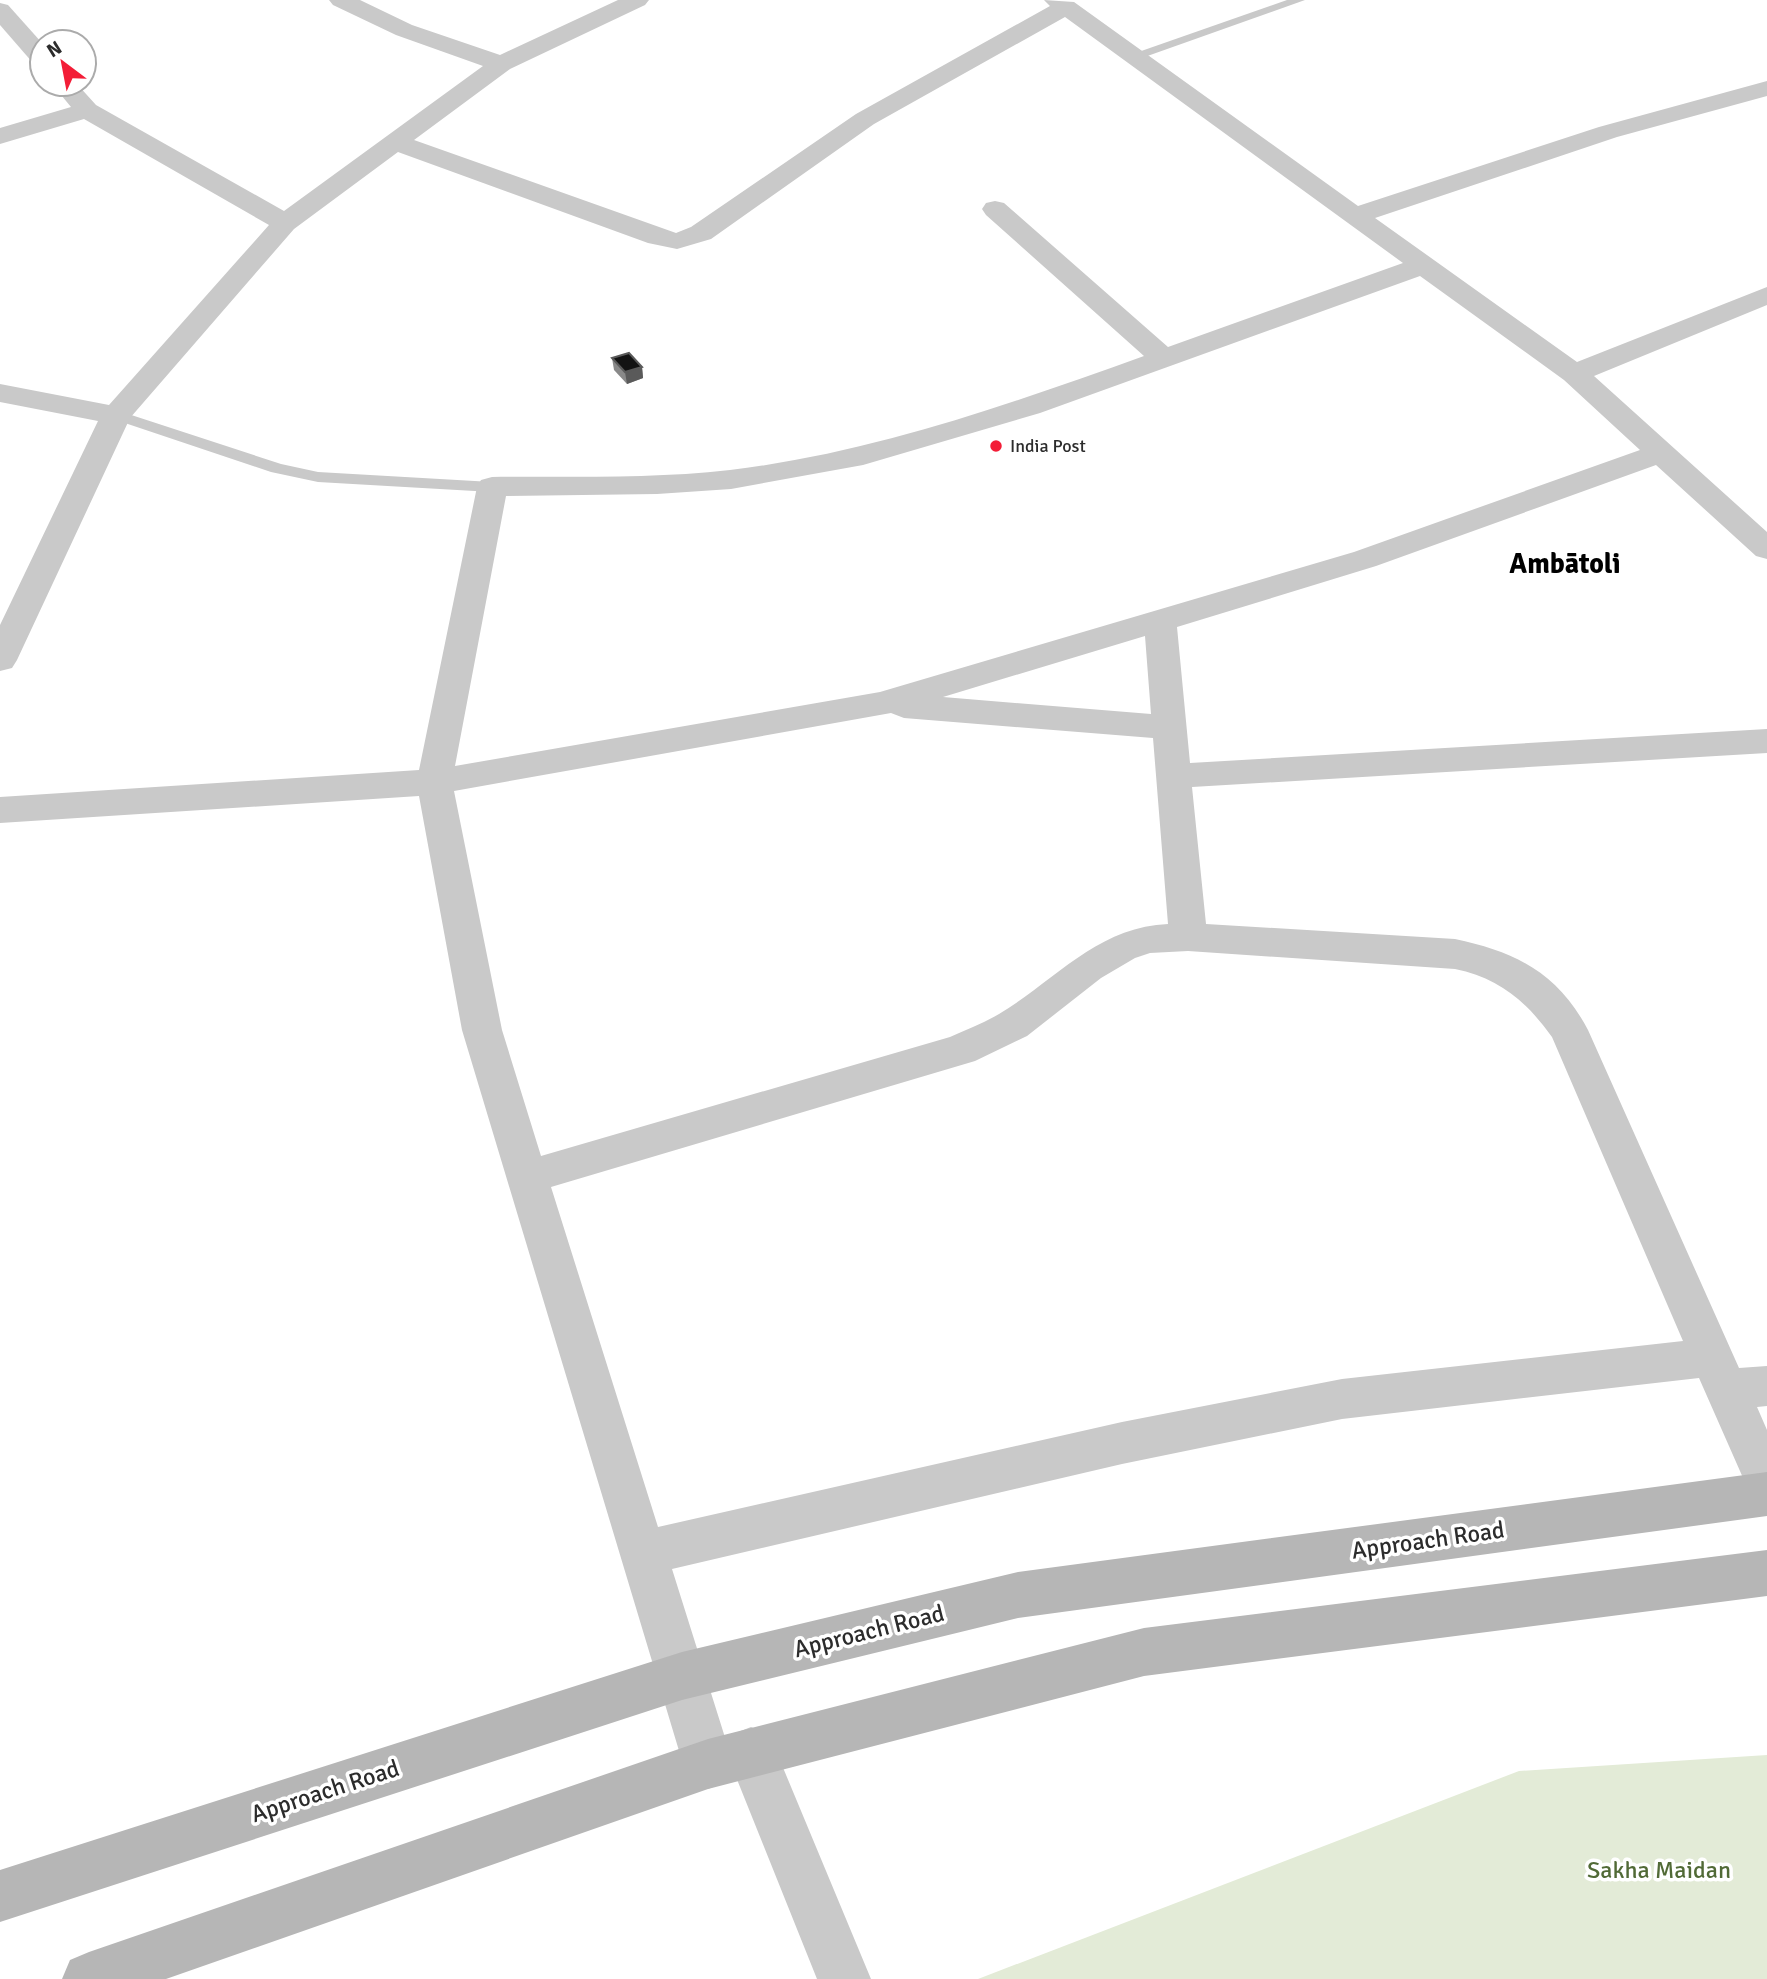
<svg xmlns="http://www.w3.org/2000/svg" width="1767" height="1979" font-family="Signika,sans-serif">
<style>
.green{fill:#e3ebd7}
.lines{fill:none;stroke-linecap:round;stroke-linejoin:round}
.lane{fill:#c9c9c9;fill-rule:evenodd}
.street{fill:#c9c9c9;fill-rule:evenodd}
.secondary{fill:#b6b6b6;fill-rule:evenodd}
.wall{fill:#898989}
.shaded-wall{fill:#5a5a5a}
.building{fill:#131313;stroke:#5a5a5a;stroke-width:2}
.poi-dot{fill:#f31d37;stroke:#fff;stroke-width:2.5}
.labels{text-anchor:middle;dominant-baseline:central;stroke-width:7;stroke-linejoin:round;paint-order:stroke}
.far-poi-label{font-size:18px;fill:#2c2c2c;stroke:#fff;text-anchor:start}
.near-street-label{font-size:24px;fill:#2c2c2c;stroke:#fff}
.near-park-label{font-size:24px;fill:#516a36;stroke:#fff}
.district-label{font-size:28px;font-weight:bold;fill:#000;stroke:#fff}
</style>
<rect width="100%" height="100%" fill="#fff"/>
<!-- green -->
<path class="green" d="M1767,1755V1979H978L1519,1771Z"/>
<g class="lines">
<!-- lane -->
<g class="lane">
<path d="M1287,0H1305L1139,59H1129L1127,56Z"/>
<path d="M116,410L281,464L318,472L492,482L500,487L492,492L318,482L271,472L110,418L108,415Z"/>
</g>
<!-- street -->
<g class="street">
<path d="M329,0H360L412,25L500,55L618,0H649L645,5L510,69L414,140L676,233L691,227L856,114L1050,6L1044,0L1074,2L1358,206L1599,127L1767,81V96L1617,137L1375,218L1577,362L1767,287V305L1594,376L1767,532V559L1756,556L1656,465L1376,566L1177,627L1190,763L1767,729V753L1192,787L1206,924L1455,939C1516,952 1558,973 1588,1030L1739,1368L1767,1366V1406L1757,1407L1767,1430V1502L1751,1496L1699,1378L1342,1419L1122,1464L672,1569L728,1747L733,1734L751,1727L769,1734L871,1979H817L732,1767L726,1782L708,1789L690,1782L683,1764L462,1030L419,796L0,823V797L419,770L477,487L481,480L492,477C571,476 652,479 730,470C873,453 1010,404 1144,356L986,215L982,209L986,203L995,201L1004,203L1168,347L1403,263L1065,17L874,124L711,239L677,249L648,243L398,152L294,229L130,418L17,660L12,668L0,671V625L98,421L0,402V384L109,405L269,225L84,119L0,144V128L71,107L52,84H77L96,105L284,211L483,66L396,35L333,5ZM1420,276L1564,380L1640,450L1354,552L880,692L455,766L506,496L657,494L731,489L863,465L1040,413ZM1145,636L1151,714L943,697ZM891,713L904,718L1153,738L1168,924C1097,927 1056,980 999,1014C984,1023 966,1030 950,1037L541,1156L502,1030L454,791ZM1188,951L1455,969C1499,978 1526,1001 1552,1037L1683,1341L1342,1379L1122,1422L658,1527L551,1187L975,1061L1027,1036L1101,978L1135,958L1150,953Z"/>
<path d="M0,3L8,5L42,43V65L33,63L0,25Z"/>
</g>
<!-- secondary -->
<g class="secondary">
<path d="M1767,1472V1516L1018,1618L682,1700L0,1922V1870L682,1652L1018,1572Z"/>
<path d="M1767,1550V1596L1144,1676L708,1789L166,1979H62L70,1960L89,1952L708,1739L1144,1628Z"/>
</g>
</g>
<!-- wall -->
<path class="wall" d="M612,358L642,367L643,378L627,384L614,370Z"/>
<!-- shaded-wall -->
<path class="shaded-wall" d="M642,367L643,378L627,384L625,372Z"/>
<!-- building -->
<path class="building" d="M629,353L642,367L625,372L612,358Z"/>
<!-- markers -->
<circle class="poi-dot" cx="996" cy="446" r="7"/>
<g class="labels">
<!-- far-poi labels -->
<g class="far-poi-label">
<text x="1010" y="446">India Post</text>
</g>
<!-- near-street labels -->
<g class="near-street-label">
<text transform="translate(1428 1540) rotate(-8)">Approach Road</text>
<text transform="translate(869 1631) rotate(-14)">Approach Road</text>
<text transform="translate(325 1791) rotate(-18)">Approach Road</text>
</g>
<!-- near-park labels -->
<g class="near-park-label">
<text x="1659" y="1870">Sakha Maidan</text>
</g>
<!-- district labels -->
<g class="district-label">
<text x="1565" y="564">Ambātoli</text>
</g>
</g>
<!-- north arrow -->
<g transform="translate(63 63) rotate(328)"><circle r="33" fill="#ffffff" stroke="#ababab" stroke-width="2"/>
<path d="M0-5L12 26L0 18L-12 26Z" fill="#f31d37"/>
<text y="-10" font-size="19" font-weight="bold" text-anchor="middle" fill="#2c2c2c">N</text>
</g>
</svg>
